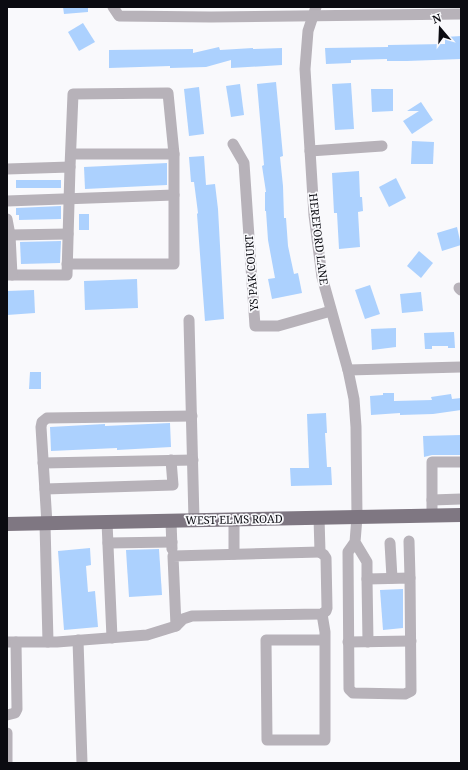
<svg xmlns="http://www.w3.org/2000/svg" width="468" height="770" font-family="'Noto Serif',serif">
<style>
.building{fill:#acd1fe}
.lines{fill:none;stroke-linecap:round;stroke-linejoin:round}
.minor{stroke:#b7b2b9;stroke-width:11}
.major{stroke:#7f7782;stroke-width:14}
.labels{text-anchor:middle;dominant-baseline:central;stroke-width:3.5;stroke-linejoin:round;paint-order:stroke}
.street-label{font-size:11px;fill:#0b0b11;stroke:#f9f9fc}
</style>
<rect width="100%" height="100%" fill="#f9f9fc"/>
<!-- building -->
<g class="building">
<path d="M63,7H88V12L64,14Z"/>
<path d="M83,23L95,42L79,51L68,32Z"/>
<path d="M461,36V59L407,61H387V59L351,60V63L326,64L325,48L388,47V45L445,44V37Z"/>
<path d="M219,47L220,50L253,48V49L282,48V65L231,68V60L206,67L170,68V66L109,68V50L193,49V53Z"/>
<path d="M276,82L283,156L280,157L283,186L284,218H286L288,246L294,274L298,273L302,293L272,299L268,279L275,278L268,240L266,211H265V192H266L262,166L264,165L257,84Z"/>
<path d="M351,83L354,129L335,130L332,84Z"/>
<path d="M240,84L244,115L231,117L226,86Z"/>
<path d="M199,87L204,134L189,136L184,89Z"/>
<path d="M371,89H393V111L372,112Z"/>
<path d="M421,102L433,120L412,134L403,121L419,111H407Z"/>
<path d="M412,141L434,142L433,164H411Z"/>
<path d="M204,156L206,185L215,184L218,209L224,319L205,321L199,241L197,214L198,213L194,182H191L189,157Z"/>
<path d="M167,163V185L85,189L84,167Z"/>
<path d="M359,171L360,197H362L363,211L358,212L360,247L339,249L337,213H334L332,173Z"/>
<path d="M396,178L406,198L389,207L379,187Z"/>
<rect x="16" y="180" width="45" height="8"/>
<path d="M61,206V219L19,220V215H16V208Z"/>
<rect x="79" y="214" width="10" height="16"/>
<path d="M457,227L461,245L442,251L437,233Z"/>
<path d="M61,241L60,263L21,264L20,242Z"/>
<path d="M419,251L433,263L421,278L407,266Z"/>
<path d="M137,279L138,308L85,310L84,281Z"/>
<path d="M370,285L380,314L365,319L355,290Z"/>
<path d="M34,290L35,313L7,315V291Z"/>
<path d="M421,292L423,311L402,313L400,294Z"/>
<path d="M396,328V347L372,350L371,329Z"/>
<path d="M454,332L455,348H448V346H432V349H425L424,333Z"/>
<path d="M30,372H41V389H29Z"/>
<path d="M383,393H394V401L432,400L431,397L451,394L452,399L461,398V410L433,414L400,415V413L371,415L370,396L383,395Z"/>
<path d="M326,413L327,433H325L327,467H331L332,485L291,486L290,468H309L307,414Z"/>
<path d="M170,423L171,447L117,450V448L51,451L50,427L105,424V426Z"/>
<path d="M461,435V455H432L424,457L423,436Z"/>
<path d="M90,548L91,565L86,566L88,592L95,591L98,627L64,630L58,551Z"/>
<path d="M159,549L162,595L129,597L126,550Z"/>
<path d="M403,589V628L383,630L380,590Z"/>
</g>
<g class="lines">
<!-- minor -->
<g class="minor">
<path d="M113,7L119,16L211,17L461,14"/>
<path d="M316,7L308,31L305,69L314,215L322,277L348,370L354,399L356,427L357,517L355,542L348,552L349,689L353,693L405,694L411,691L410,578L367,579V562L355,542"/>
<path d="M233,144L244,163L255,326H278L331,311"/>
<path d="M310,151L382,146"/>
<path d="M70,167L73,94L168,93L174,154H71"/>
<path d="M7,169L70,167L67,275H7"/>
<path d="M7,201L174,195"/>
<path d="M7,219L10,235L12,275"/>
<path d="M10,235L68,234"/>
<path d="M67,264H174V154"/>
<path d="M459,288L461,290"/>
<path d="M189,320L194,520"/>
<path d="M348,370L461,367"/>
<path d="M43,463L193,460"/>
<path d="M45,489L173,485L171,460"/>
<path d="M432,500L461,499"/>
<path d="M432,516V462H461"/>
<path d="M234,519V554"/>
<path d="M171,521L172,549"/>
<path d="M107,522L112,638"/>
<path d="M45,524L48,642"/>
<path d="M47,524L41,427L42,422L47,418L192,416"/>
<path d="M409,541L410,578"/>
<path d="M108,543L172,542"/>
<path d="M390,543L392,578"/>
<path d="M367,579L368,642"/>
<path d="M322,614L325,632V740H267L266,640H325"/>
<path d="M176,626L173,556L320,552"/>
<path d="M78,640L82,763"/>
<path d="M7,642H57L147,635L176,626L183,619L192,616L322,614L326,611L327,608L326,558L324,555L320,552L319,517"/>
<path d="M348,642L411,641"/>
<path d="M7,715L15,713L17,709L16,642"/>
<path d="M7,733V763"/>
</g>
<!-- major -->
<path class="major" d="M7,524L461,515"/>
</g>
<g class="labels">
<!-- street labels -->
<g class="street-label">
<text transform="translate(319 239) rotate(83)">HEREFORD LANE</text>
<text transform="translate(251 273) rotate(-94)">YS PAK COURT</text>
<text transform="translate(234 519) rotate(-1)">WEST ELMS ROAD</text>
</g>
</g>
<!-- border -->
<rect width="468" height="770" fill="none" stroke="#0b0b11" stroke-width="16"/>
<!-- north arrow -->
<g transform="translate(440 28) rotate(341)" stroke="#f9f9fc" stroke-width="3" paint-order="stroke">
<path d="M0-3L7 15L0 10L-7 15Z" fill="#0b0b11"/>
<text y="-6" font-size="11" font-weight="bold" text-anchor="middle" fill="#0b0b11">N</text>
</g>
</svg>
